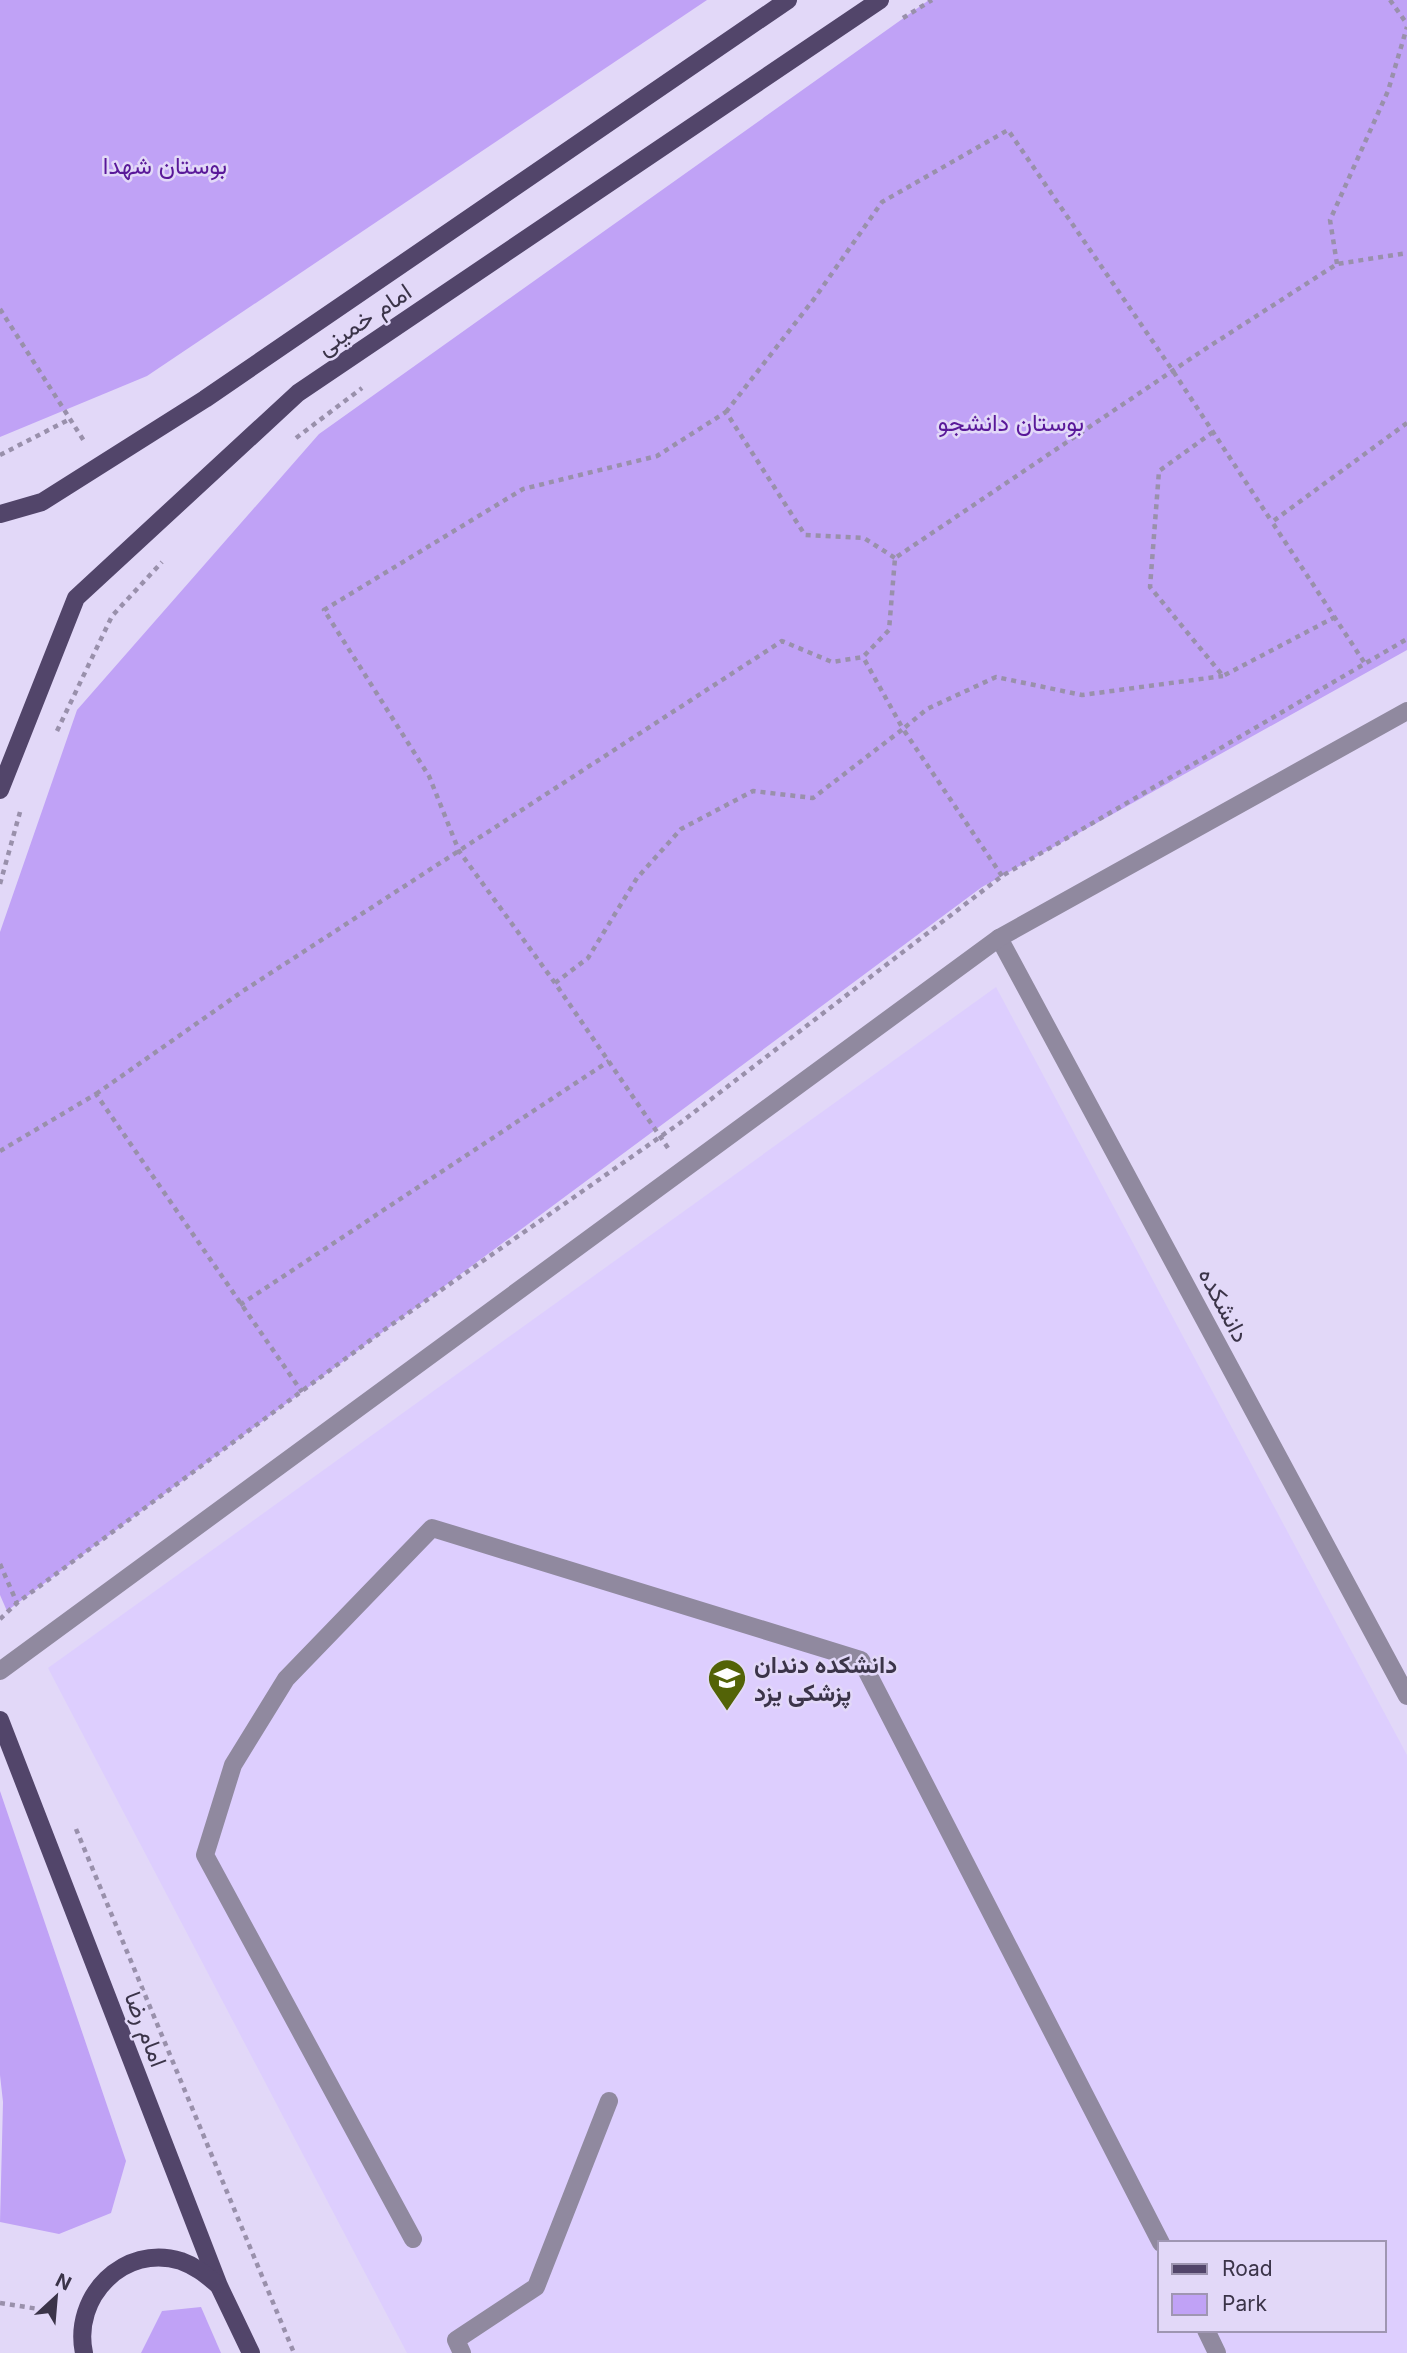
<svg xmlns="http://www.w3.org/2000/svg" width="1407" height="2353" font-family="Inter,Vazirmatn,sans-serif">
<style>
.built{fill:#ddcefe;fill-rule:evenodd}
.green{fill:#c0a2f6}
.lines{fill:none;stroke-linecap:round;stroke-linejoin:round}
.path{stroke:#9990ab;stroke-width:4.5;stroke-dasharray:5 5;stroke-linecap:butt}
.minor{stroke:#90899f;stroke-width:18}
.major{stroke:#52456a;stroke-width:18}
.labels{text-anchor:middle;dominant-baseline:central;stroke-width:5;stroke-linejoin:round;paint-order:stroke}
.park-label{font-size:24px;fill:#591899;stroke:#e2d8f8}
.street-label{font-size:24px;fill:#3b3449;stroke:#e2d8f8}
.poi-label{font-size:24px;font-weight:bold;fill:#3b3449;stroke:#e2d8f8;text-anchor:start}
</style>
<rect width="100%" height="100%" fill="#e2d8f8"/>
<!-- built -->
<path class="built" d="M996,987L1407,1755V2353H407L48,1668ZM1160,2243H1384V2330H1160Z"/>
<!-- green -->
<g class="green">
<path d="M0,0H707L147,376L0,437Z"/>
<path d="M929,0H1407V650L982,887L7,1611L0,1595V932L77,710L319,434Z"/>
<path d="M0,1791L126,2161L111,2213L59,2234L0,2222L3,2102L0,2075Z"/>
<path d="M201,2307L221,2353H141L162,2311Z"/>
</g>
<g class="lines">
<!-- path -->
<g class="path">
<path d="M1390,0L1407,24"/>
<path d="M903,18L932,0"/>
<path d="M1337,264L1330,220L1388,91L1407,27"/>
<path d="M0,309L84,441"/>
<path d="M726,412L814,299L882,202L1008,130L1173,371L1272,522"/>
<path d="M1213,432L1159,471L1150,587L1223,676L1335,617"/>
<path d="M296,438L362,388"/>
<path d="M0,455L70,419"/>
<path d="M1364,662L1272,522L1407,423"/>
<path d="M57,731L112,616L162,562"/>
<path d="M1002,876L903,729L927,709L996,677L1082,695L1223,676"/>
<path d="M0,884L20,812"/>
<path d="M555,983L459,851L429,776L324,610L523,489L657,456L726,412L805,535L864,538L895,558"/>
<path d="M96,1094L243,991L782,641L832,662L863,657L889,630L895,558L1199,353L1337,264L1407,253"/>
<path d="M668,1148L555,983L588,958L637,878L681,829L753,791L813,798L903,729L863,657"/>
<path d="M0,1151L96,1094L302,1392"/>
<path d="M240,1305L609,1061"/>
<path d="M0,1564L17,1603"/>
<path d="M0,1619L17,1603L384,1330L680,1123L1002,876L1407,639"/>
<path d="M76,1829L294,2353"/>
<path d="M0,2303L58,2312"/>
</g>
<!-- minor -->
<g class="minor">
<path d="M999,938L1407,1696"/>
<path d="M0,1671L999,938L1407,711"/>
<path d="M413,2239L205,1855L233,1765L286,1679L432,1528L861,1660L1161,2243"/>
<path d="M1206,2330L1217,2353"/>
<path d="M462,2353L456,2340L536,2287L609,2101"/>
</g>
<!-- major -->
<g class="major">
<path d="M0,514L42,502L205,399L788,0"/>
<path d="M0,790L76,598L298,393L880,0"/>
<path d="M0,1720L219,2286L251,2353"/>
<path d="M84,2353C72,2297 124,2243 181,2261C195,2266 205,2274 217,2284"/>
</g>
</g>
<!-- icons -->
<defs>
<g id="university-pin" transform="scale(2.0125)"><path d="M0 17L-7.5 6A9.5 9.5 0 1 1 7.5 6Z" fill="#536307" stroke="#e2d8f8"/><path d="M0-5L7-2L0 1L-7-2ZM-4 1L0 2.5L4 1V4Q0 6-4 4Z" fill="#fff"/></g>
</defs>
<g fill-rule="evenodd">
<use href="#university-pin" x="727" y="1678"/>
</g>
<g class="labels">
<!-- park labels -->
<g class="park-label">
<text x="165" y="165">بوستان شهدا</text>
<text x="1011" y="422">بوستان دانشجو</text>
</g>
<!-- street labels -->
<g class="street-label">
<text transform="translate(364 319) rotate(-34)">امام خمینی</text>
<text transform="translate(1224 1305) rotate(62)">دانشکده</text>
<text transform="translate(146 2029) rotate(69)">امام رضا</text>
</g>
<!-- poi labels -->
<g class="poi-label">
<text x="754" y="1664">دانشکده دندان<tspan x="754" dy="28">پزشکی یزد</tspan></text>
</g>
</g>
<!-- legend -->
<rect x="1158" y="2241" width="228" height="91" fill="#e2d8f8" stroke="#9f96b2" stroke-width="2"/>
<rect x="1172" y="2264" width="35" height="10" fill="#52456a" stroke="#9f96b2" stroke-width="2"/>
<text x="1222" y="2276" font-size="21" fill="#3b3449">Road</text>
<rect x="1172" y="2294" width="35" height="21" fill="#c0a2f6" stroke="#9f96b2" stroke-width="2"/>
<text x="1222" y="2311" font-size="21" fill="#3b3449">Park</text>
<!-- north arrow -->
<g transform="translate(56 2297) rotate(26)" stroke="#e2d8f8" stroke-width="5" paint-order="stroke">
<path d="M0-5L12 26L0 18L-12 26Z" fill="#3b3449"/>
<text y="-10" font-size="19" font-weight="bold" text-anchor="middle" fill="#3b3449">N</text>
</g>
</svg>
